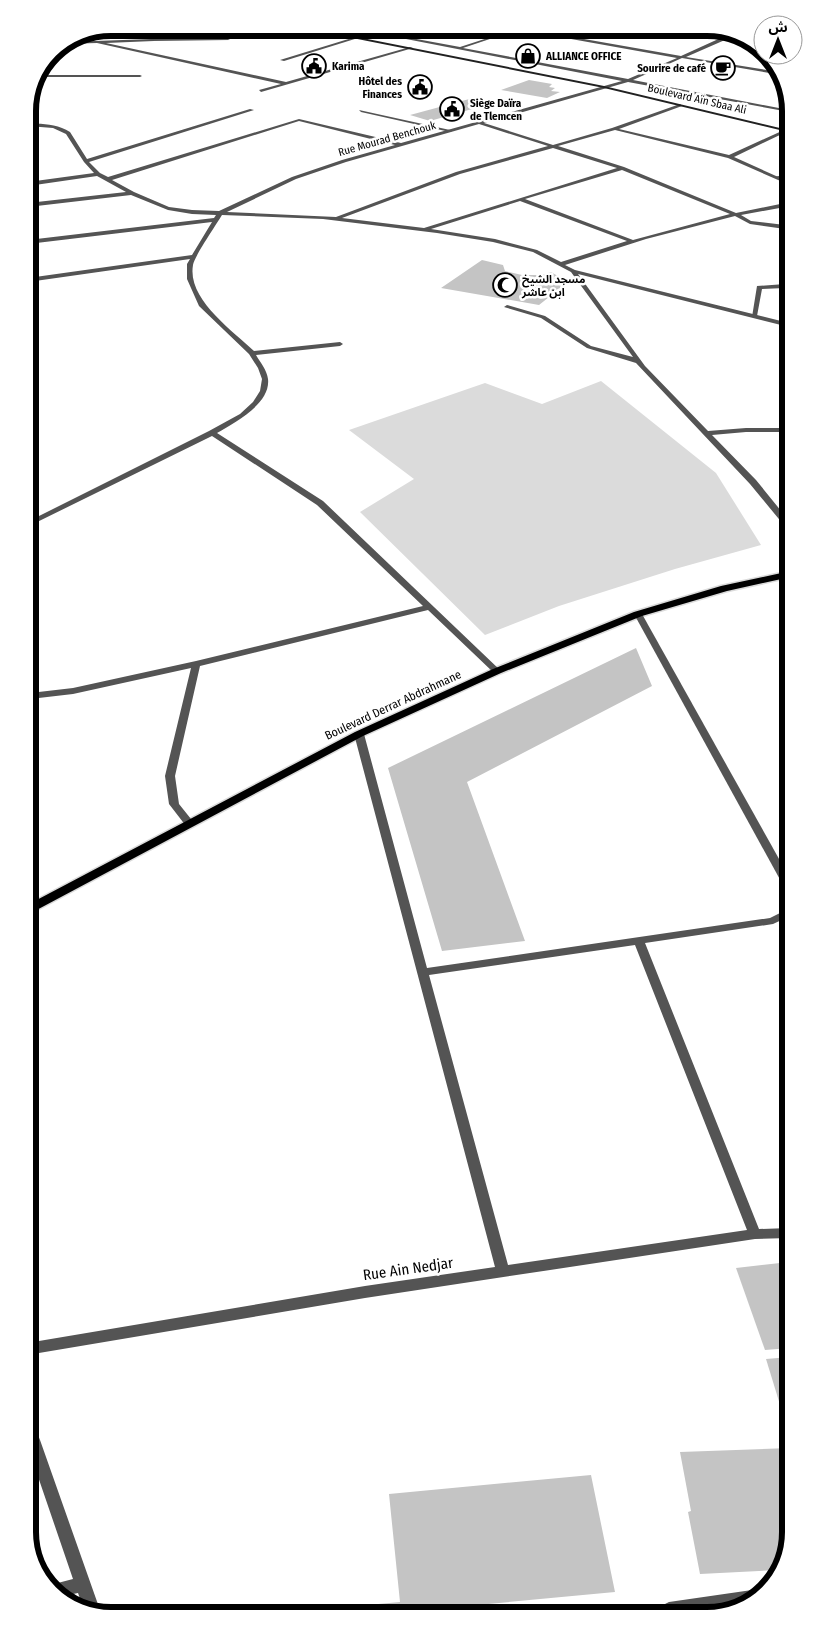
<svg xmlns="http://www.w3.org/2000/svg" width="818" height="1643" font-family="'Fira Sans Condensed','Noto Sans Arabic',sans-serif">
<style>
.green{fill:#dbdbdb}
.building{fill:#c4c4c4}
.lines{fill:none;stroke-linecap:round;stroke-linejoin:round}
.primary-casing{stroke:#dbdbdb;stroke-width:3}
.lane{fill:#545454;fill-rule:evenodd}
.street{fill:#545454;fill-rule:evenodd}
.secondary{fill:#212121;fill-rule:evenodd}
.primary{fill:#000;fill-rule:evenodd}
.labels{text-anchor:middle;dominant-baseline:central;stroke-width:5;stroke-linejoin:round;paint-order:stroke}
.far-poi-label{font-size:11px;font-weight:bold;fill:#000;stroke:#fff;text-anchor:start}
.far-street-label{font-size:11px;fill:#000;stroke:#fff}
.street-label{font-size:12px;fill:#000;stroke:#fff}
.near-street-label{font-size:15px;fill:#000;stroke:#fff}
.rim{fill:none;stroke:#000;stroke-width:6}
</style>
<rect width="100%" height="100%" fill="#fff"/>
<!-- green -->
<path class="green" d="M601,381L716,473L761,545L675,569L559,606L485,635L360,512L414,479L349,430L485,383L542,404Z"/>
<!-- building -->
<g class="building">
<path d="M529,80L552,84L549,87L555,88L551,91L560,92L547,98L501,90Z"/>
<path d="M473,98L493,103L430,121L410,115Z"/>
<path d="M482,260L503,265L505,271L522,275H542L551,272L568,282L539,305L441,288Z"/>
<path d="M636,648L652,686L467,782L525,941L442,951L388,768Z"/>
<path d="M789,1262L790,1348L765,1350L736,1268Z"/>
<path d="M790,1357V1421H785L766,1359Z"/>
<path d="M790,1448V1532L779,1570L700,1574L688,1512L691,1511L680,1452Z"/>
<path d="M591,1475L615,1592L403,1612L313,1613V1610L400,1602L389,1494Z"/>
</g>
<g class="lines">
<!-- primary casing -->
<g class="primary-casing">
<path id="primary" d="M786,572V578L727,591L642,616L501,673L363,736L31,913V903L355,732L493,669L634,612L721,586Z"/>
</g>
<!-- lane -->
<g class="lane">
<path d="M355,37L358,38L284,61L280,60Z"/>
<path d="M153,39H228L230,40L152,41Z"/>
<path d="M33,94H37V95L32,96Z"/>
<path d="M359,110L450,130L452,131L450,132L361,112Z"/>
<path d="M785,175V179L773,177Z"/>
<path d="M785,284V288L762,289L757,316L752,317L757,286Z"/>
</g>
<!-- street -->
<g class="street">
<path d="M683,28H691L734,36L686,57L779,72L781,75L682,58L633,80L784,109V111L628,82L484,123L553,145L612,128L680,104L682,106L619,129L729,155L784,130V133L734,157L785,180V183L728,158L615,130L558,146L624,167L736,213L785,203V207L741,215L751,221L785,225V229L750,224L735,216L646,239L565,265L575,270L785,322V326L578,274L645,366L708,431L746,428H786V432H746L712,435L756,480L786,517V524H783L750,484L636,363L587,348L541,318L504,307L507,305L545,316L591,346L633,357L571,272L533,252L493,242L437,233L323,219L222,215C216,225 194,257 193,265C187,299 232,330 254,351L340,342L343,344L340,346L256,355C260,362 267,370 268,379C271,404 234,423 217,433L323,501L501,671L497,674L494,673L428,610L200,666L175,776L179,804L195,824L190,827L186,826L169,804L165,776L191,668L73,694L30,699V693L73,688L196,661L423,606L317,505L212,436L29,526V521L209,431L240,414L253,402L260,391L262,379L258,368L249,354L199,306L187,279V264L190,259L28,282V278L192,255L212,222L28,244V240L214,218L216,215L192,214L168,210L131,195L28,207V203L126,192L97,176L28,186V182L94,173L84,162L66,134L53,128L28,126V124C42,123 57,124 70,132L87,159L250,109L254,110L89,162L100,173L108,177L299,119L401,143L622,81L365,31H373L460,47L512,30H517L463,48L628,79L677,58L521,30L527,29L681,56L725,36ZM299,121L395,145L342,160L292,177L219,211L192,210L169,207L134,192L112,180ZM479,124L548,146L456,172L336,217L227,212L296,179L346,162ZM553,148L617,168L424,228L342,218L460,174ZM622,170L730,214L633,240L525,199ZM520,201L627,241L561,262L537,250L495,239L431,229Z"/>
<path d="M149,33H153L154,41L106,43L286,82L410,47L413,48L261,92L259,90L281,84L97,43L64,44L67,42L151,39Z"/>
<path d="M42,75H140L142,76L140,77H41Z"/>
<path d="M638,611L642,614L788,875V888L783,885L634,614Z"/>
<path d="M359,731L364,734L427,968L770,918L788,909V917L773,924L645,943L759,1229L789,1228V1238L755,1239L365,1298L33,1354V1342L365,1286L495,1267L354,734ZM635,945L747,1230L508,1265L429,975Z"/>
<path d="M33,1434L38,1435L40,1440L100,1610L99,1613L83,1607L78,1593L59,1597L50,1585L73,1579L33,1462Z"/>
<path d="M752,1590L758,1594L741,1607L726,1609L661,1610L663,1605L669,1602Z"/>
</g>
<!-- secondary -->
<path class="secondary" d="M327,31L604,86L784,129V131L604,88L317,31Z"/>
<!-- primary -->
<use href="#primary" class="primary"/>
</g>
<!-- icons -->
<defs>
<g id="shop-ring" transform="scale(1.25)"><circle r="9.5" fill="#fff" stroke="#000" stroke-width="1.5"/><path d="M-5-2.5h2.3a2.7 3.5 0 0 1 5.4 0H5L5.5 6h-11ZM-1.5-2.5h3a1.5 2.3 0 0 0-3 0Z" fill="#000"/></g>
<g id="civic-ring" transform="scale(1.25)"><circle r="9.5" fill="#fff" stroke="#000" stroke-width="1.5"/><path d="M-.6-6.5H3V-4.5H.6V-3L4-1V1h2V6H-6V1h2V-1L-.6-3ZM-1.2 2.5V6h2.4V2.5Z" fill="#000"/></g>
<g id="cafe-ring" transform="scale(1.25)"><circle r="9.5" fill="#fff" stroke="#000" stroke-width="1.5"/><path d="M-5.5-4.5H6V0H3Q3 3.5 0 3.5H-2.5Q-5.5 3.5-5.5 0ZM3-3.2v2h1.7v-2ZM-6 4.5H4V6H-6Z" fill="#000"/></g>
<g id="mosque-ring" transform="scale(1.25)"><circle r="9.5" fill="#fff" stroke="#000" stroke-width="1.5"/><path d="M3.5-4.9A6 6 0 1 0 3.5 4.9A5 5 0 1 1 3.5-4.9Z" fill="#000"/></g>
</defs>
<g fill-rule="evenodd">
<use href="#shop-ring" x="528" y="56"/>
<use href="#civic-ring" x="314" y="66"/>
<use href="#cafe-ring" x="723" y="68"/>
<use href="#civic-ring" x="420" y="87"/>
<use href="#civic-ring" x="452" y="109"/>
<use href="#mosque-ring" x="505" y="285"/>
</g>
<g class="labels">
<!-- far-poi labels -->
<g class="far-poi-label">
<text x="546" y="56">ALLIANCE OFFICE</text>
<text x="332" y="66">Karima</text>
<text x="706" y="68" text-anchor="end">Sourire de café</text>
<text x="402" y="81" text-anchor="end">Hôtel des<tspan x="402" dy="13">Finances</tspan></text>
<text x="470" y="103">Siège Daïra<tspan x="470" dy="13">de Tlemcen</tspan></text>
<text x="522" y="279">مسجد الشيخ<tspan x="522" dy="13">ابن عاشر</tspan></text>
</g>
<!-- far-street labels -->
<g class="far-street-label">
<text transform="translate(697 99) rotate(13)">Boulevard Aïn Sbaa Ali</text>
<text transform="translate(387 139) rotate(-16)">Rue Mourad Benchouk</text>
</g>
<!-- street labels -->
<g class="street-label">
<text transform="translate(393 705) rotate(-25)">Boulevard Derrar Abdrahmane</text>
</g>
<!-- near-street labels -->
<g class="near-street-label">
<text transform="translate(408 1269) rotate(-8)">Rue Ain Nedjar</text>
</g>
</g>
<!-- crop -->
<path d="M0 0H818V1643H0ZM111 36H707A75 75 0 0 1 782 111V1532A75 75 0 0 1 707 1607H111A75 75 0 0 1 36 1532V111A75 75 0 0 1 111 36Z" fill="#fff" fill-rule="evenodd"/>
<path class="rim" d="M111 36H707A75 75 0 0 1 782 111V1532A75 75 0 0 1 707 1607H111A75 75 0 0 1 36 1532V111A75 75 0 0 1 111 36Z"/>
<!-- north arrow -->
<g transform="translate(778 40)"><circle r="24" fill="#ffffff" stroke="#999999"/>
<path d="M0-4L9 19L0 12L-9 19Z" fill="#000000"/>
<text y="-8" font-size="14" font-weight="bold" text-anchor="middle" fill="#000000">ش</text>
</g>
</svg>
